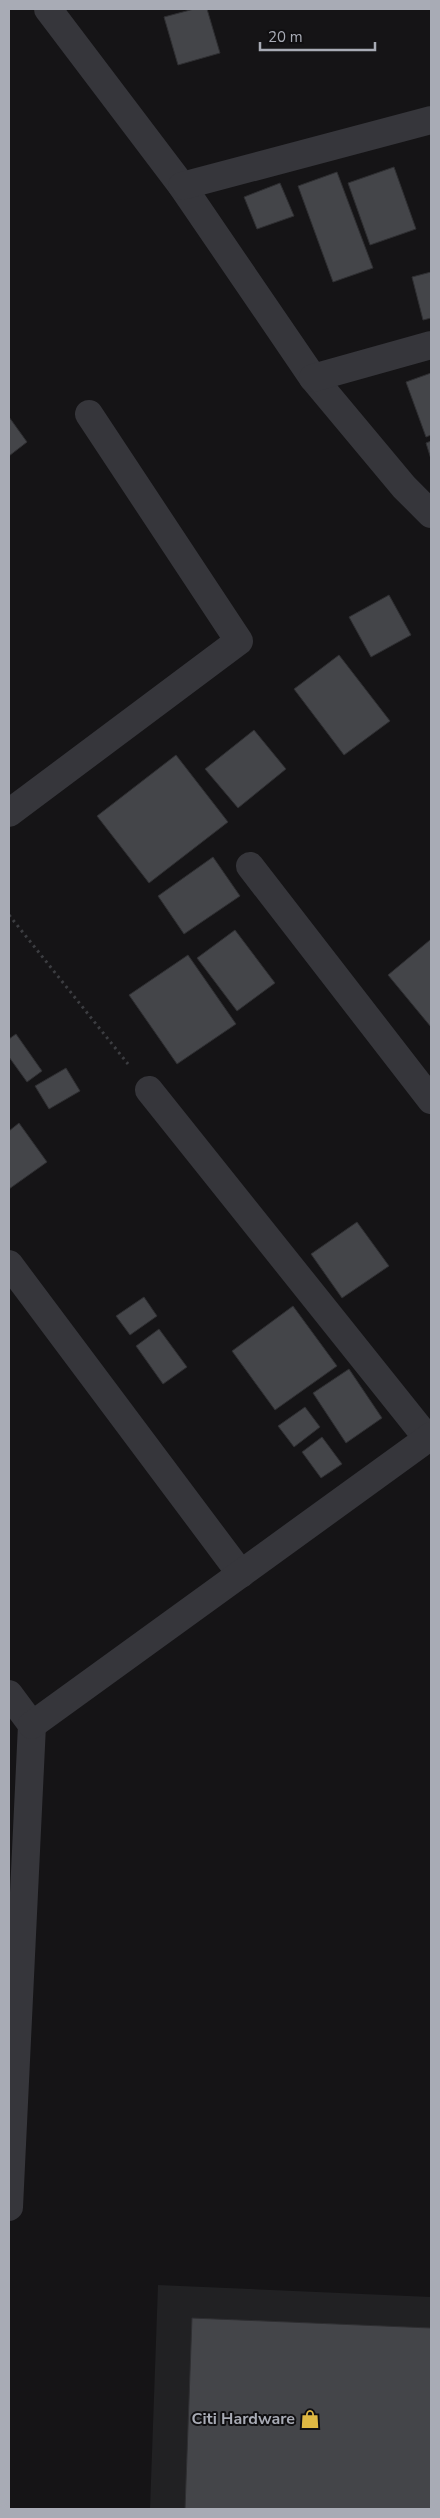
<svg xmlns="http://www.w3.org/2000/svg" width="440" height="2518" font-family="'Nunito Sans',sans-serif">
<style>
.built{fill:#212123}
.building{fill:#444549;stroke:#2f2f32}
.lines{fill:none;stroke-linecap:round;stroke-linejoin:round}
.path{stroke:#3c3d41;stroke-width:3;stroke-dasharray:2.5 4;stroke-linecap:butt}
.minor{stroke:#36363b;stroke-width:28}
.labels{text-anchor:middle;dominant-baseline:central;stroke-width:4;stroke-linejoin:round;paint-order:stroke}
.poi-label{font-size:16px;font-weight:bold;fill:#a8abb5;stroke:#100f11;text-anchor:end}
</style>
<rect width="100%" height="100%" fill="#151416"/>
<!-- built -->
<path class="built" d="M158,2285L431,2297V2509H150Z"/>
<!-- building -->
<g class="building">
<path d="M194,9H207L220,53L178,65L164,17Z"/>
<path d="M394,167L416,229L370,245L348,183Z"/>
<path d="M337,172L373,268L333,282L298,186Z"/>
<path d="M280,183L294,216L257,229L244,197Z"/>
<path d="M431,272V318L423,320L412,277Z"/>
<path d="M431,373V435L426,437L406,382Z"/>
<path d="M9,417L27,442L9,456Z"/>
<path d="M431,441V459L426,443Z"/>
<path d="M389,595L411,635L371,657L349,617Z"/>
<path d="M339,655L390,721L344,755L294,689Z"/>
<path d="M254,730L286,769L238,808L205,769Z"/>
<path d="M176,755L228,822L149,883L97,816Z"/>
<path d="M213,857L240,896L184,934L158,896Z"/>
<path d="M235,930L275,983L237,1011L197,958Z"/>
<path d="M430,940L431,942V1027L388,975Z"/>
<path d="M188,955L236,1024L177,1064L129,995Z"/>
<path d="M16,1034L42,1071L27,1082L9,1057V1039Z"/>
<path d="M66,1068L80,1091L49,1109L35,1086Z"/>
<path d="M19,1123L47,1162L9,1189V1131Z"/>
<path d="M357,1222L389,1266L342,1298L311,1254Z"/>
<path d="M144,1297L157,1316L130,1335L116,1316Z"/>
<path d="M293,1306L337,1366L275,1410L232,1351Z"/>
<path d="M159,1329L187,1367L163,1384L136,1346Z"/>
<path d="M349,1369L382,1418L346,1443L313,1393Z"/>
<path d="M305,1407L320,1427L294,1447L278,1426Z"/>
<path d="M322,1437L342,1464L321,1478L302,1452Z"/>
<path d="M192,2318L431,2328V2509H185Z"/>
</g>
<g class="lines">
<!-- path -->
<path class="path" d="M9,915L128,1064"/>
<!-- minor -->
<g class="minor">
<path d="M48,9L182,186L313,378L404,487L431,514"/>
<path d="M182,186L431,120"/>
<path d="M313,378L431,345"/>
<path d="M9,813L239,641L89,414"/>
<path d="M250,866L431,1100"/>
<path d="M149,1090L428,1439"/>
<path d="M9,1264L241,1574"/>
<path d="M9,1694L32,1725L9,2207"/>
<path d="M32,1725L431,1436"/>
</g>
</g>
<!-- icons -->
<defs>
<g id="shop-bare" transform="scale(1.5)"><path d="M-5-2.5h2.3a2.7 3.5 0 0 1 5.4 0H5L5.5 6h-11ZM-1.5-2.5h3a1.5 2.3 0 0 0-3 0Z" fill="#dfb843" stroke="#100f11" stroke-width="2.5" paint-order="stroke"/></g>
</defs>
<g fill-rule="evenodd">
<use href="#shop-bare" x="310" y="2419"/>
</g>
<g class="labels">
<!-- poi labels -->
<g class="poi-label">
<text x="295" y="2419">Citi Hardware</text>
</g>
</g>
<!-- border -->
<rect width="440" height="2518" fill="none" stroke="#a8abb5" stroke-width="20"/>
<!-- scale -->
<path d="M260 42v8h115v-8" fill="none" stroke="#a8abb5" stroke-width="2.5"/>
<text x="268" y="42" font-size="15" fill="#a8abb5" stroke="#100f11" stroke-width="4" paint-order="stroke">20 m</text>
</svg>
